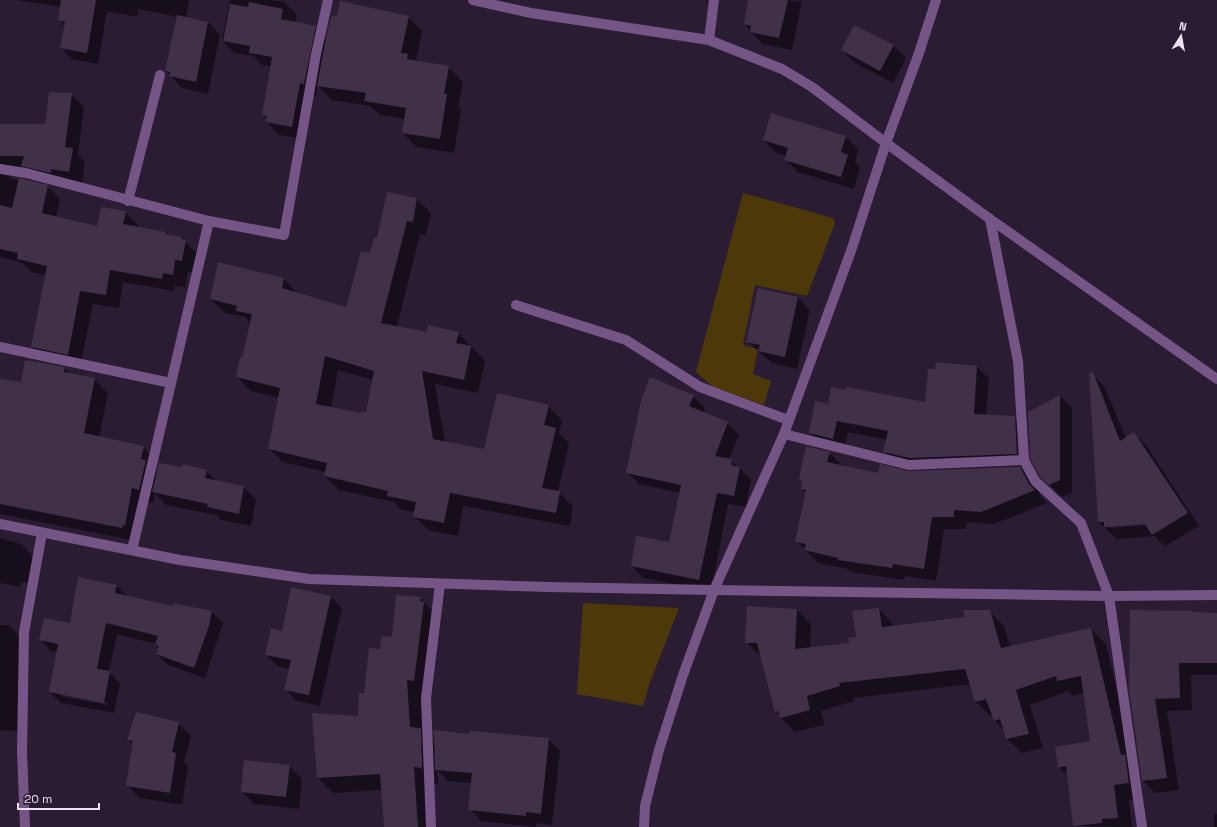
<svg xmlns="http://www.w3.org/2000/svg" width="1217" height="827" font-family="'Space Grotesk',sans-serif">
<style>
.green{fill:#4d3809}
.shadow{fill:#0007;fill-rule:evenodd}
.building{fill:#403149;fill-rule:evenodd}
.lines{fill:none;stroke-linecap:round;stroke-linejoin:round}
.service{stroke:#745586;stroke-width:10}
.minor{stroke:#745586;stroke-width:10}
.tertiary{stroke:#745586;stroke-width:10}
</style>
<rect width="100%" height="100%" fill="#2a1c32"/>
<!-- green -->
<g class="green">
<path d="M743,193L833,218L835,223L807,296L755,285L743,345L758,349L753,374L771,381L764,405L713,387L696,372Z"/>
<path d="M583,603L679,608L649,685L643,706L577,694Z"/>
</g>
<!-- shadow -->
<g class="shadow">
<path d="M16,0H189L186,18L208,22L220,35L208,94L182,88L166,71L178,17L138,9L137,17L107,11L98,64L72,59L61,48L65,26L59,20L61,7Z"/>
<path d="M230,0H271L284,2L297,15L295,23L315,27L327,39L408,17L422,31L416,62L448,67L463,82L458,107L461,109L454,153L417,147L403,133L405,119L380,115L370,106L332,100L318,86L316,96L312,95L304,139L279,135L267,122V119L263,115L272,67L262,65L254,56L234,53L222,40Z"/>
<path d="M749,0L802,1L792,50L763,44L751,32L745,24Z"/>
<path d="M893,45L906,58L893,83L855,63L842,50Z"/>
<path d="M71,94L84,107L78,155L85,162L82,184L14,175L7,178L47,186L60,199L56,217L98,228L125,212L138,225V228L166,232L169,236L181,238L198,254L195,273L188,272L185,287L175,286L174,291L123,282L119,308L93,304L80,367L45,359L32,347L46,275L31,272L23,263L0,257V125H46Z"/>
<path d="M772,114L846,137L858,149L855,162L860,168L854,189L798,172L785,159L786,156L776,153L764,140Z"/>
<path d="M387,193L417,199L431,213L426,235L420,234L397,327L427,333H458L485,361L478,393L435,384L445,442L485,450L548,406L562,420L559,433L569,443L558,492L573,506L570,526L463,506L458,536L428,530L414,516L415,512L402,510L394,502L339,490L325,476L326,472L283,462L269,449L280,398L251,391L237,377L243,359L251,324L245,317L225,313L211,299L284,279L297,294L347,308L378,240ZM338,370L373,380L367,413L362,414L331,408Z"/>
<path d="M798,298L810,310L797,369L772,363L747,341Z"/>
<path d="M977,367L989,378L986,416L1014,417L1026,429L1028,465L922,470L895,463L884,451L887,440L848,432L844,450L821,445L810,433L829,405L926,403Z"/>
<path d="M65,368L70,374L94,379L108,393L99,437L143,447L157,461L155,470L158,473L206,471L216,481L243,487L256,499L251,526L221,520L216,515L166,505L155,494L153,503L145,501L136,541L0,514V380L22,383Z"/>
<path d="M1092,374L1104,386L1126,438L1134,433L1146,445L1199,526L1165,546L1154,536L1117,539L1099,522ZM1150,523V525L1109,528V526Z"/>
<path d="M693,396L705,408L703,413L727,423L739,435L729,459L751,479L746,507L728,504L711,591L643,578L632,566L670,543L680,493L639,484L627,473Z"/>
<path d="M1060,396L1072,408V493L1062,497L1041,476Z"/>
<path d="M829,453L842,465L878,475L1020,468L1032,480L1042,498L1047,503L994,524L966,522V529H944L936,581L905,576L904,580L851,572L848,569L818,563L796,541L806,493L802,489L803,483L800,480Z"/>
<path d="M0,538L21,544L33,556L28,583L21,582L20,587L0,583Z"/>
<path d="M117,586L128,597L173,607L174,604L212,612L223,623L205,678L168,665L157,654L160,648L156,644L117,634L109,672L120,683L114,713L61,703L50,692L58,652L51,651L41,640L70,624ZM61,693L109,703L108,705L61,696Z"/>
<path d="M331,597L342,608L320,706L297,701L286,690L290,669L278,666L266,655L283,632Z"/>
<path d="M420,598L436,614L425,734L435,744L470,735L548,739L560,751L552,825L537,823L535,827L481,821L470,809L472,783L448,781L437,770L438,784L429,783L432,827H385L382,790L333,793L318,778L359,717L365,694L381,651L393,638Z"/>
<path d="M879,609L893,624L894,627L966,618L989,611L1004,626L1010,647L1091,629L1106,644L1134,765L1139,770L1143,798L1129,800L1132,827L1074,826L1068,776L1059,767L1091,742L1084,693L1073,696L1068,691L1030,705L1043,748L1022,753L1007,739L1004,730L995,721L993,715L990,716L975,701L971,684L853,698L854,701L821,711L824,725L795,732L776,712L762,657L746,642L797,610L811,624L810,648L850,644L857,638Z"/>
<path d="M1193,613L1217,614V675H1191L1192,710L1167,711L1179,790L1155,793L1143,781L1130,690Z"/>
<path d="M0,625H9L21,638L18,731L0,730Z"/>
<path d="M178,723L191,736L184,762L188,766L182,805L140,798L127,785L134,745L128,740Z"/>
<path d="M289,766L302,779L299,809L254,804L242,792Z"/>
<rect x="1214" y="814" width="3" height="13"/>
</g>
<!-- building -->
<g class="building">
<path d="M61,0H96L87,53L60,48L65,22L58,20Z"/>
<path d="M748,0H788L779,38L750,32L751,26L744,24Z"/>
<path d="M340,1L409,16L401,53L408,54L407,59L449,66L444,94H447L440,139L402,133L406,108L364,101L366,93L317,86L328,28L332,15L337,16Z"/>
<path d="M249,2L283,9L281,19L316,26L304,84L300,83L292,127L266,122L267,116L262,115L272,57L249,53L250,46L223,41L230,4L248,7Z"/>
<path d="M177,15L208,22L196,82L169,76L170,72L165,71Z"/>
<path d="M854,25L894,45L880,71L841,50Z"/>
<path d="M49,92L72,93L65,147L73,148L69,172L51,169V173L21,166L24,156H0V124H45Z"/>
<path d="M771,113L846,136L841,152L848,155L841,177L784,160L788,148L763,140Z"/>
<path d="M19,178L48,185L42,213L97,226L101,207L126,211L123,224L166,232V234L182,237L181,239L186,240L182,261L175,260L173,275L163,273L162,279L110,270L106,295L80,291L68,355L31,347L47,266L17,259L18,253L0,249V205L12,208Z"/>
<path d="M387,192L417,198L413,222L407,221L381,323L427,332L428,325L459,332L456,343L471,346L464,380L422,371L433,439L484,449L497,393L549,405L544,425L556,428L542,488L560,491L556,513L450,493L444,523L413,517L416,502L387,496L388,491L324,476L327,463L268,449L280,388L236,377L240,357L242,358L252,314L236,311L237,306L210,299L218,262L284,278L282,288L346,307L361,251L370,253L374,238H377ZM325,356L374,371L366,412L362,411L361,413L316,404Z"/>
<path d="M758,288L798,297L785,357L758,351L760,345L746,342Z"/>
<path d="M25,360L65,367L64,372L95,378L84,433L144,446L141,459L146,460L139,490L132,488L125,526L123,525L122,528L0,504V379L21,382Z"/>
<path d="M936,362L977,366L974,414L1015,416L1017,454L910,458L883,452L888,431L837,421L833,439L809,433L815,401L828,404L831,387L845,390L846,387L925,402L928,369H935Z"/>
<path d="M1093,372L1120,441L1134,432L1188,513L1152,535L1145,524L1104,527V522H1098L1089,373Z"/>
<path d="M650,377L694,395L689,406L728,422L715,456L732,459L731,465L740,467L734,496L717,493L699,580L631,566L636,536L669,542L681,485L626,473L641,401Z"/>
<path d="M1060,395V480L1049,485L1040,477L1030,458L1028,412Z"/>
<path d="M806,446L830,452L827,462L878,473L880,464L909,471L1020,467L1029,484L1035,490L981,512L954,510V517H932L924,569L893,564L892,568L838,560V558L804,550L806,544L795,542L806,490L801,489L802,481L799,480Z"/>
<path d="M159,463L182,467L183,464L207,470L205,478L244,486L239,514L207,507L208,504L152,492Z"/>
<path d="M78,577L117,585L115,593L173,606V603L212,611L209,626L194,668L156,654L159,646L155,644L158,636L106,623L97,669L110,671L104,703L49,692L58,644L39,640L44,618L70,623Z"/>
<path d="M291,587L331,596L309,695L284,690L291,660L265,655L271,628L282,631Z"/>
<path d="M396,595L421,597L420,601L424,602L414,681L407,680L410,727L421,728L422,768L414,767L418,827H384L380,774L317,778L312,713L358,716L359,693H364L369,648L380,649L381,636L392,637Z"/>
<path d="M747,606L797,609L795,649L849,643L848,638L856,637L852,611L879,608L882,627L965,617L963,610H990L1001,648L1091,628L1121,755L1125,754L1129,783L1114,785L1118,818L1102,819V823L1073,826L1066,766L1058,768L1055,747L1090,741L1081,676L1057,681L1056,676L1016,690L1029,734L1006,739L1000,719L994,721L986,699L975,702L965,669L839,683L840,686L807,696L810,710L780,718L778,711L775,712L757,643H745Z"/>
<path d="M1130,610L1192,611V612L1217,613V663H1179L1180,698L1155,699L1167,778L1142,781L1129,690Z"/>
<path d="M136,712L179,722L172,752L176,753L170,793L126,786L133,741L127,740Z"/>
<path d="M434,730L469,734L470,731L549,738L541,814L526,812V816L468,810L472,773L435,770Z"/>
<path d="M244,760L290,765L286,797L241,792Z"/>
</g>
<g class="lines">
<!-- service -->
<path class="service" d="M128,201L160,75"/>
<!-- minor -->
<g class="minor">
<path d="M473,0L531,13L709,40L782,69L812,87L886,143L990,219L1217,379"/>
<path d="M709,40L714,0"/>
<path d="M0,169L26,173L209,221L284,235L316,54L328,0"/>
<path d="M990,219L1018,361L1024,460L1035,481L1081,523L1109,596L1142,827"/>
<path d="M516,305L626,340L700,387L788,420"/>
<path d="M0,347L171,383"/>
<path d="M784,434L909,465L1024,460"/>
<path d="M0,524L180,560L309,579L548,587L714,590L1109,596L1217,595"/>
<path d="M132,550L209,221"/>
<path d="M25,827L22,752L24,632L42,533"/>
<path d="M431,827L426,698L440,584"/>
</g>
<!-- tertiary -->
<path class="tertiary" d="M644,827L645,806L659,750L683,675L714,590L784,434L851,251L886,143L919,53L936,0"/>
</g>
<!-- north arrow -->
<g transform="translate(1181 36) rotate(11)" stroke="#2a1c32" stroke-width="3" paint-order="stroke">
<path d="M0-3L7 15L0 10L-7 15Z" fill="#ebe2f1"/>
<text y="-6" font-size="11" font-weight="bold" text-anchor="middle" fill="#ebe2f1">N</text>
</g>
<!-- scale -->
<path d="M18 803v6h81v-6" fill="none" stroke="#ebe2f1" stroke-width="2"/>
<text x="24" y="803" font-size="12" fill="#ebe2f1" stroke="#2a1c32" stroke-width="3" paint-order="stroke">20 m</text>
</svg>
